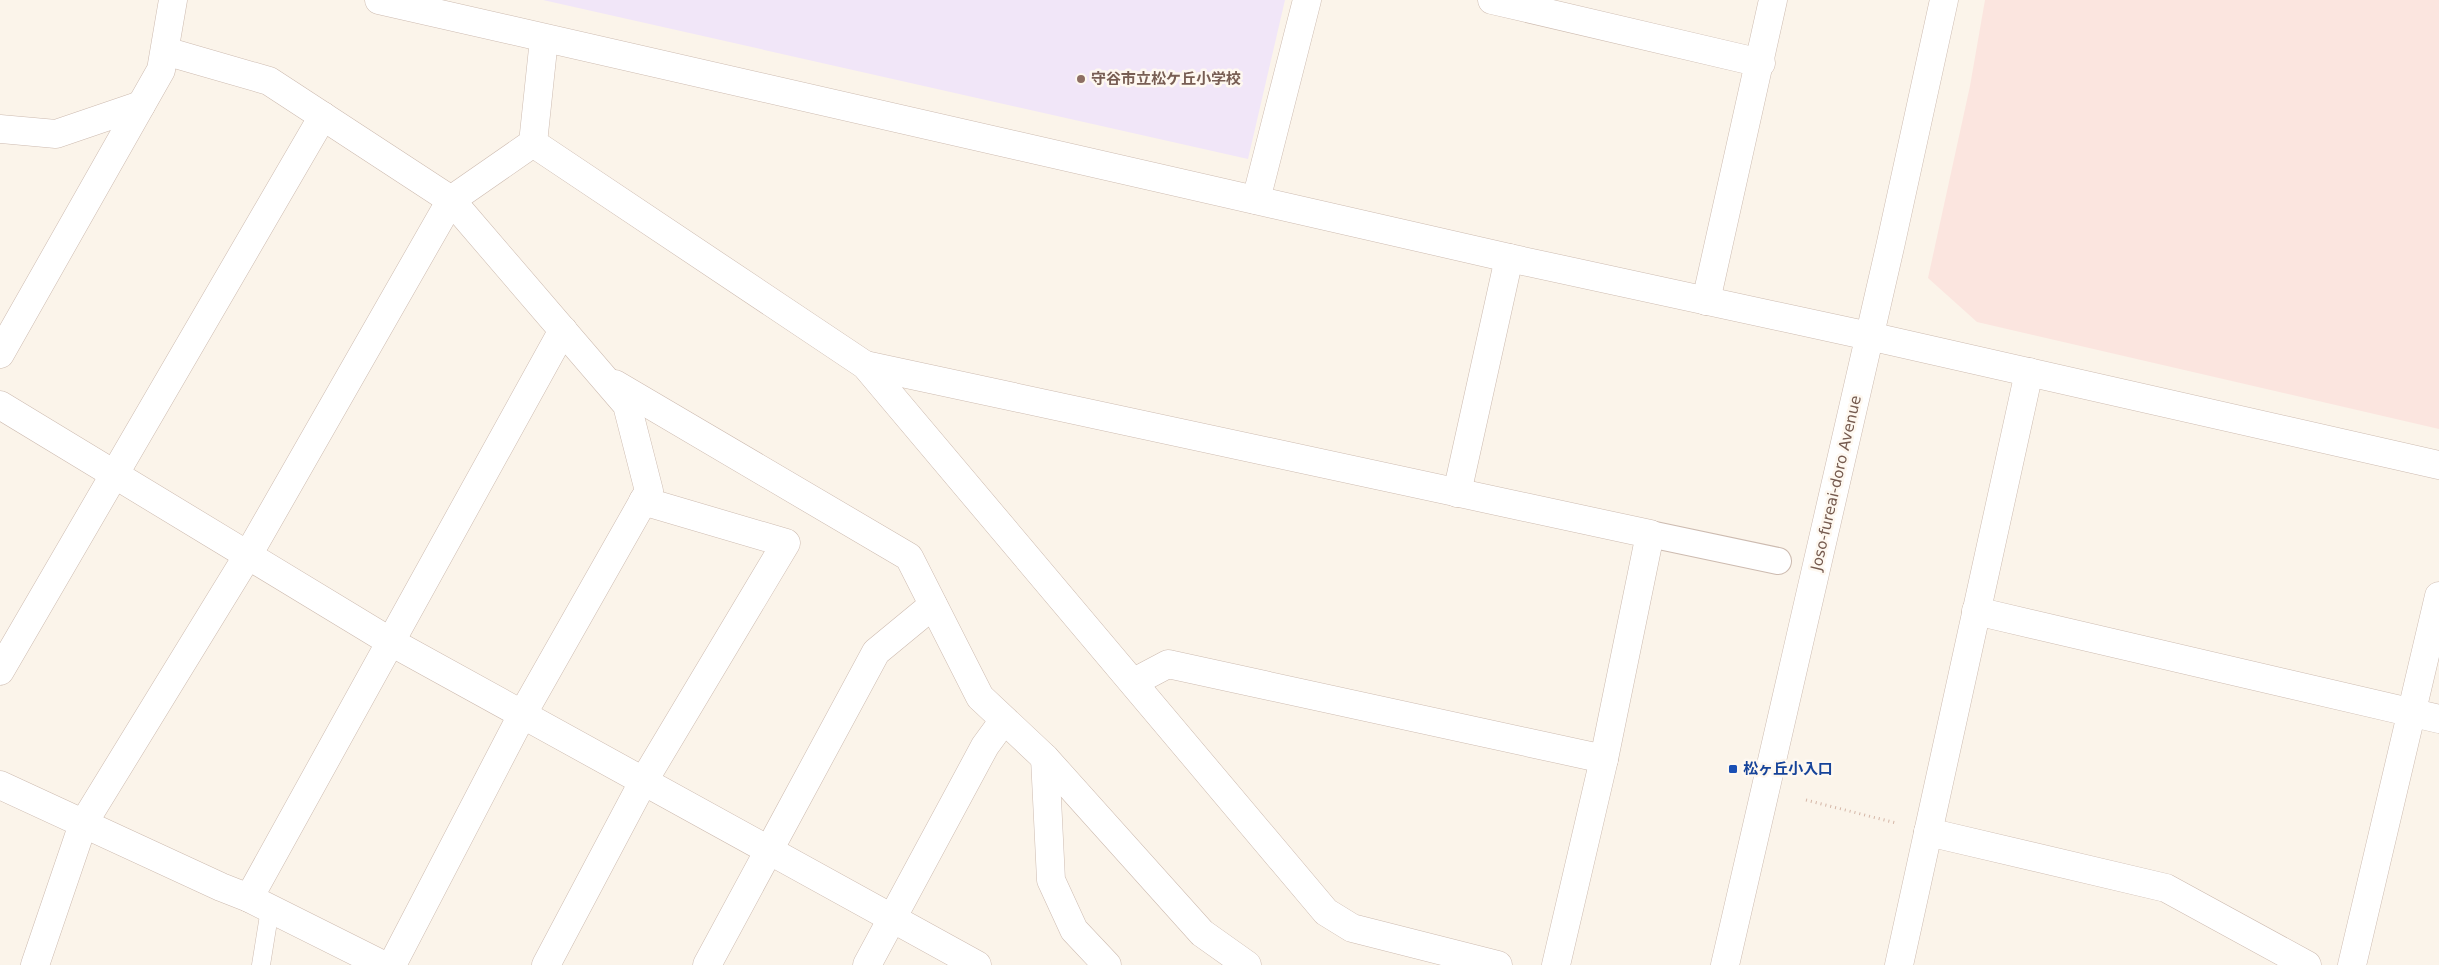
<svg xmlns="http://www.w3.org/2000/svg" width="2439" height="965" font-family="'DejaVu Sans','Noto Sans JP',sans-serif">
<style>
.commercial{fill:#fbe5df}
.education{fill:#f1e6f8}
.lines{fill:none;stroke-linecap:round;stroke-linejoin:round}
.service-casing{stroke:#cdbbb0;stroke-width:19}
.pedestrian-casing{stroke:#cdbbb0;stroke-width:28}
.minor-casing{stroke:#cdbbb0;stroke-width:29}
.tertiary-casing{stroke:#cdbbb0;stroke-width:29}
.path{stroke:#d4b5a6;stroke-width:3;stroke-dasharray:1 4;stroke-linecap:butt}
.service{stroke:#fff;stroke-width:18}
.pedestrian{stroke:#fff;stroke-width:26}
.minor{stroke:#fff;stroke-width:28}
.tertiary{stroke:#fff;stroke-width:28}
.education-dot{fill:#8d6e63;stroke:#fef8f0;stroke-width:2}
.transit-dot{fill:#1a4fb4;stroke:#fef8f0;stroke-width:2}
.labels{text-anchor:middle;dominant-baseline:central;stroke-width:5;stroke-linejoin:round;paint-order:stroke}
.education-label{font-size:15px;font-weight:bold;fill:#785e54;stroke:#fef8f0;text-anchor:start}
.street-label{font-size:15px;fill:#755a4e;stroke:#fef8f0}
.transit-label{font-size:15px;font-weight:bold;fill:#164399;stroke:#fef8f0;text-anchor:start}
</style>
<rect width="100%" height="100%" fill="#fbf4ea"/>
<!-- commercial -->
<path class="commercial" d="M1985,0H2439V429L1977,322L1928,278L1970,86Z"/>
<!-- education -->
<path class="education" d="M543,0H1285L1248,159Z"/>
<g class="lines">
<!-- service casing -->
<g class="service-casing">
<path id="service" d="M261,965L270,909"/>
</g>
<!-- pedestrian casing -->
<g class="pedestrian-casing">
<path id="pedestrian" d="M1650,534L1778,561"/>
</g>
<!-- minor casing -->
<g class="minor-casing">
<g id="minor">
<path d="M1492,0L1761,63"/>
<path d="M165,51L269,81L451,200L627,405L649,491L522,715L392,965"/>
<path d="M0,129L56,134L141,105"/>
<path d="M533,143L865,365L1326,912L1352,928L1498,965"/>
<path d="M1256,200L1307,0"/>
<path d="M1706,301L1773,0"/>
<path d="M0,354L161,70L173,0"/>
<path d="M865,365L1650,534L1604,759L1556,965"/>
<path d="M615,384L909,557L980,697L1045,758L1202,933L1247,965"/>
<path d="M0,405L391,642L977,965"/>
<path d="M1457,493L1509,258"/>
<path d="M1976,611L2439,719"/>
<path d="M0,671L323,116"/>
<path d="M1134,682L1168,664L1604,759"/>
<path d="M1045,758L1051,880L1074,930L1107,965"/>
<path d="M0,785L221,887L249,898L383,965"/>
<path d="M1928,832L2166,888L2307,965"/>
<path d="M249,898L563,330"/>
<path d="M35,965L83,824L248,555L451,200L533,143L544,39"/>
<path d="M546,965L643,782L786,543L643,501"/>
<path d="M707,965L876,652L933,605"/>
<path d="M867,965L985,746L1004,720"/>
<path d="M1899,965L2029,372"/>
<path d="M2352,965L2439,596"/>
</g>
</g>
<!-- tertiary casing -->
<g class="tertiary-casing">
<g id="tertiary">
<path d="M379,0L1509,258L1869,336L2439,465"/>
<path d="M1725,965L1890,247L1944,0"/>
</g>
</g>
<!-- path -->
<path class="path" d="M1806,800L1896,823"/>
<!-- service -->
<use href="#service" class="service"/>
<!-- pedestrian -->
<use href="#pedestrian" class="pedestrian"/>
<!-- minor -->
<use href="#minor" class="minor"/>
<!-- tertiary -->
<use href="#tertiary" class="tertiary"/>
</g>
<!-- markers -->
<circle class="education-dot" cx="1081" cy="79" r="5"/>
<rect class="transit-dot" x="1728" y="764" width="10" height="10" rx="2.5"/>
<g class="labels">
<!-- education labels -->
<g class="education-label">
<text x="1091" y="79">守谷市立松ケ丘小学校</text>
</g>
<!-- street labels -->
<g class="street-label">
<text transform="translate(1836 483) rotate(-77)">Joso-fureai-doro Avenue</text>
</g>
<!-- transit labels -->
<g class="transit-label">
<text x="1743" y="769">松ヶ丘小入口</text>
</g>
</g>
</svg>
